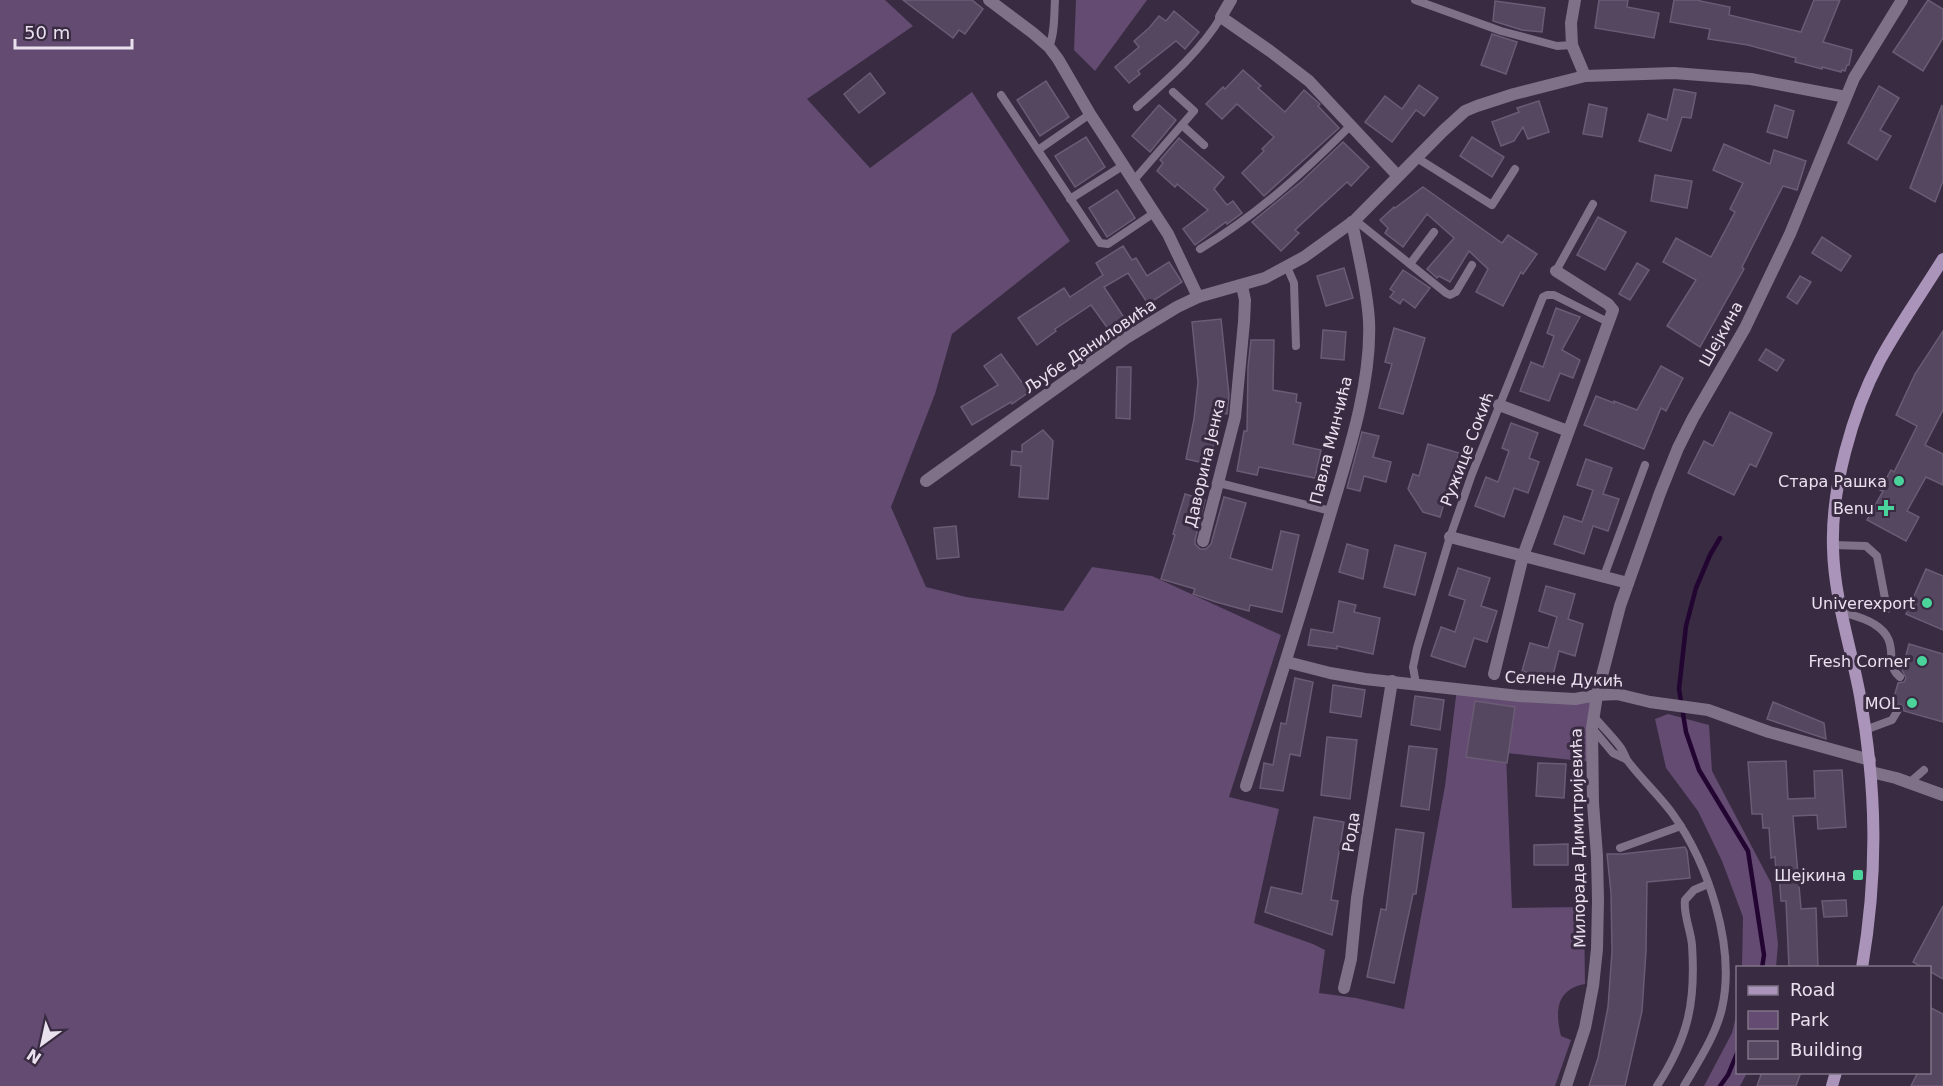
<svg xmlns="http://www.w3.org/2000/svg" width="1943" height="1086" font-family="'DejaVu Sans',sans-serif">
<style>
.green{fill:#634b71}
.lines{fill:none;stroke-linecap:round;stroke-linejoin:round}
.stream{stroke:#230532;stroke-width:4.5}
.building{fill:#564760;stroke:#6b5b75;stroke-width:1.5}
.lane{stroke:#7f7188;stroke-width:8}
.street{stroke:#7f7188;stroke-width:12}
.secondary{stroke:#ab94b9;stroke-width:12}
.poi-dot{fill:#4ad49c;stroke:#392b42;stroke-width:2}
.labels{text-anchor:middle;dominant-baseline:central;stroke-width:6;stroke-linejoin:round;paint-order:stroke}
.street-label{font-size:16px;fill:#eae1ef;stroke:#392b42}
.poi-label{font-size:16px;fill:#eae1ef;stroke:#392b42;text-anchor:end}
</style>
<rect width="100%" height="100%" fill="#392b42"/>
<!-- green -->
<g class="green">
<path d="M0,0H885L913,26L807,99L870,168L972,92L1070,241L952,334L935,394L891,507L926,587L966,597L1063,611L1092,567L1152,576L1281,635L1229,797L1279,809L1254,923L1313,944L1325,950L1319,993L1356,998L1404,1009L1445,786L1457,688L1597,695L1592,762L1506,753L1512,908L1584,907L1585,984C1556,989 1555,1012 1561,1036L1571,1040L1555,1086H0Z"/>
<path d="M1076,0H1147L1095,71L1074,50Z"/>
<path d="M1668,714L1709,725L1712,771L1771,883L1778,944L1776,967H1742L1743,917L1722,861L1698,811L1666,768L1655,719Z"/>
<path d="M1737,1012L1738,1072L1747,1073L1740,1086H1704L1732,1033Z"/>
</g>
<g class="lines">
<!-- stream -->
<g class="stream">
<path d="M1720,538L1710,555L1696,588L1686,626L1679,689L1686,732L1699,770L1748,851L1764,955L1762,968"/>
<path d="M1720,1086L1728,1075L1738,1051"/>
</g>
</g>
<!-- building -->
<g class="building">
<path d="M903,0H972L983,9L965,34L959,30L953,38Z"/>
<path d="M1599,0H1628L1627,7L1659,13L1654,38L1595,28Z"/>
<path d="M1674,0H1700V1L1730,7L1729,15L1801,32L1814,0H1840L1823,42L1852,50L1849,65H1847L1845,71L1842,70L1841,72L1822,67V69L1795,62L1796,58L1748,45L1708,39L1710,29L1670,22Z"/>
<path d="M1928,0L1943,9V38L1923,71L1893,52Z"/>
<path d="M1495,1L1545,8L1542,32L1522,30L1493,21Z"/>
<path d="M1174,11L1199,32L1185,49L1176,41L1138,71L1140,74L1129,83L1115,67L1139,47L1134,41L1149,28L1159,16L1166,21Z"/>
<path d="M1492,34L1517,42L1506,74L1481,65Z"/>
<path d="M1243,70L1261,86L1258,88L1285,112L1304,90L1320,104L1318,106L1339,128L1264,196L1242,173L1264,151L1262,149L1274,137L1237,104L1222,119L1206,104L1223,87L1225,89Z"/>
<path d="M870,73L885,93L859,113L844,94Z"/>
<path d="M1046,81L1069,117L1040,136L1017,100Z"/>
<path d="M1419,85L1438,98L1424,116L1416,110L1392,142L1365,122L1385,96L1402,109Z"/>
<path d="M1879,86L1899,98L1880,130L1891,136L1877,160L1848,143Z"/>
<path d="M1674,89L1696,93L1691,118L1682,117L1671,151L1639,141L1648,114L1667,120Z"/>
<path d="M1539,101L1549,132L1528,139L1523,127L1514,141L1501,146L1492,122L1519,112L1517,108Z"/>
<path d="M1589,104L1607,108L1602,137L1583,134Z"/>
<path d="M1159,105L1176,120L1150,152L1132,136Z"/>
<path d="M1775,105L1794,111L1787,138L1767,132Z"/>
<path d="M1942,105L1943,181L1935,202L1910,188Z"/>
<path d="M1086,137L1105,167L1075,187L1055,156Z"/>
<path d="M1472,137L1504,157L1492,177L1460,156Z"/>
<path d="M1179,138L1224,177L1214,189L1227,205L1233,201L1242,213L1227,224L1226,222L1195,245L1183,229L1208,210L1177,184L1175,187L1157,171L1163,163L1160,160Z"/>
<path d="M1343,142L1369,167L1351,186L1347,182L1295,230L1299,233L1281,251L1252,222L1302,181Z"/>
<path d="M1724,144L1770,164L1774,150L1806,161L1797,190L1783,186L1742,267L1744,269L1700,347L1667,326L1696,280L1663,262L1676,238L1711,257L1735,212L1730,209L1743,183L1713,170Z"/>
<path d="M1655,175L1692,181L1687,208L1651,201Z"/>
<path d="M1423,187L1502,243L1508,235L1537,254L1523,274L1521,272L1503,306L1476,292L1488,269L1469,251L1450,282L1439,276L1437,278L1427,269L1454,238L1427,214L1403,247L1385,233L1388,228L1380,220L1394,207L1395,208Z"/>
<path d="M1117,190L1135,218L1107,237L1089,208Z"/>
<path d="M1598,217L1626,232L1605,270L1577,255Z"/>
<path d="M1822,237L1851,256L1841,271L1812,253Z"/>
<path d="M1123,246L1132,260L1136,258L1147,276L1169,262L1182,282L1148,304L1128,273L1104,287L1127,322L1111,333L1091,305L1055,329L1056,331L1037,345L1018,318L1064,288L1070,297L1103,275L1096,263Z"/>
<path d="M1637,263L1649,270L1630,300L1619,294Z"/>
<path d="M1344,268L1353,298L1326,306L1317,276Z"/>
<path d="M1403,270L1430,288L1415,308L1403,299L1400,304L1390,297L1394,292L1390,289Z"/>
<path d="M1800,276L1811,282L1797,304L1787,297Z"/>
<path d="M1556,308L1580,317L1562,350L1580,360L1573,378L1560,373L1549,401L1520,391L1531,362L1543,367L1554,336L1547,333Z"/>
<path d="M1221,319L1229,395L1227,414L1221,413L1213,449L1207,447L1204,463L1186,459L1194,419L1198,382L1192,322Z"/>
<path d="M1394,328L1425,338L1403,414L1379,408L1392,364L1385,362Z"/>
<path d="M1323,330L1346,332L1344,360L1321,358Z"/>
<path d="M1943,331V410L1925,445L1943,454V485L1926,477L1907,511L1919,517L1906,541L1867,520L1883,491L1880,490L1891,470L1894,472L1917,426L1896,415L1915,374Z"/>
<path d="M1251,340H1274L1273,390L1297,394L1296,402L1301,403L1293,444L1321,450L1315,478L1259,467L1257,475L1237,471L1244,431H1247L1248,367Z"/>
<path d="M1766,349L1784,360L1777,371L1759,360Z"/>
<path d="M1001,354L1029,392L1012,404L1011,402L972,425L961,407L998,385L984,366Z"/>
<path d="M1661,366L1683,378L1666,411L1661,408L1644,449L1584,425L1596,396L1614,403V401L1637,410Z"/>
<path d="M1117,367H1131L1130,419L1116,418Z"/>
<path d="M1730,412L1772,433L1756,467L1750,464L1734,495L1688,473L1704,441L1713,446Z"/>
<path d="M1511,423L1538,433L1529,458L1539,462L1528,493L1514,488L1504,517L1475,506L1486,477L1498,482L1509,451L1502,448Z"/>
<path d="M1043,430L1053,441L1048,499L1019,497L1021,466L1011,465L1012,451L1022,452V445Z"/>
<path d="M1362,432L1379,436L1373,457L1391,462L1386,482L1364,476L1360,491L1347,488Z"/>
<path d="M1428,444L1459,453L1440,517L1423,512L1408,489L1413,474L1419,476Z"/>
<path d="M1586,459L1612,468L1603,494L1619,499L1608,531L1593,526L1584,554L1554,544L1564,516L1582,522L1593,490L1577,485Z"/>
<path d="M1185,494L1205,500L1195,540V544L1200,549H1206L1211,544L1224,497L1246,503L1230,558L1272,570L1281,531L1299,535L1282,612L1250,605L1249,611L1216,602L1193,594L1195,589L1161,579L1175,535L1173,534Z"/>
<path d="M956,526L959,557L937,559L934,528Z"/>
<path d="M1347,544L1368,550L1363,579L1339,572Z"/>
<path d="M1395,545L1426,553L1415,595L1384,587Z"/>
<path d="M1458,568L1490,578L1481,606L1497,611L1487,642L1474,638L1465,667L1431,656L1441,627L1455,632L1465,600L1449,595Z"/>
<path d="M1926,569L1943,576V630L1906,614Z"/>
<path d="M1546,586L1575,594L1568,619L1583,624L1575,656L1559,651L1552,679L1522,671L1530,643L1548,648L1557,617L1539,611Z"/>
<path d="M1339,601L1356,605L1354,612L1380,618L1373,654L1337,646V649L1308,645L1311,629L1333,633Z"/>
<path d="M1909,644L1943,654V722L1904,711L1903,706L1899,704L1891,708L1898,683L1904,682L1906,678L1902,670Z"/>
<path d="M1295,678L1313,682L1300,756L1290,754L1283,791L1260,788L1264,763L1273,765L1281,723L1286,724Z"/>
<path d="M1333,685L1365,690L1361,717L1330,712Z"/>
<path d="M1415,696L1444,700L1440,730L1411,725Z"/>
<path d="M1475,701L1515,707L1507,763L1466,757Z"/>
<path d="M1773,702L1824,723L1826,739L1767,719Z"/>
<path d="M1327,737L1357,740L1350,799L1321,795Z"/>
<path d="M1409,746L1437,749L1429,810L1401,806Z"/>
<path d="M1786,761L1788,799L1815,798L1814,771L1842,770L1846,827L1818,829L1817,815L1793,816L1801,909L1816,908L1818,968H1789L1786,901H1781L1779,872H1776L1775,857L1771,858L1769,828H1763L1762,814H1752L1748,762Z"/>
<path d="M1538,763L1566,764L1564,798L1536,796Z"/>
<path d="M1314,817L1344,822L1331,900L1338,901L1332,935L1265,912L1271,887L1302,894Z"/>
<path d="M1396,829L1424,833L1416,894H1413L1394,983L1367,977L1381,909L1386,910Z"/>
<path d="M1568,844V865H1534V845Z"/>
<path d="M1685,847L1687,851L1690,878L1647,882L1646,951L1642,1011L1625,1086H1589L1598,1058L1608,1007L1612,952L1611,893L1607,854H1622Z"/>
<path d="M1846,900L1847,916L1824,917L1822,901Z"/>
<path d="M1943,906V979L1929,971V968H1923L1913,962Z"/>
<path d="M1929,1007L1943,1014V1086H1911L1918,1072H1929Z"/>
<path d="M1762,1072H1801L1796,1086H1757Z"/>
</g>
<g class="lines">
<!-- lane -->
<g class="lane">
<path d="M1415,0L1501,31L1557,46L1572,45"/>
<path d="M1049,47C1055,33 1054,15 1055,0"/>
<path d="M1001,95L1100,243L1108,244L1154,213"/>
<path d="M1137,107C1167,80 1200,52 1221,17"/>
<path d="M1182,125L1204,145"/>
<path d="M1038,150L1090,114"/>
<path d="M1417,158L1492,205L1515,169"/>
<path d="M1134,180L1194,111L1173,92"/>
<path d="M1070,199L1124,165"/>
<path d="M1355,220L1446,293L1450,295L1456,292L1472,265"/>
<path d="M1200,249C1257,215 1304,172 1350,126"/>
<path d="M1410,264L1434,232"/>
<path d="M1287,267L1294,283L1296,346"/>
<path d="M1556,271L1593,204"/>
<path d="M1219,483L1331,511"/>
<path d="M1833,545L1866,546L1877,556L1887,609"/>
<path d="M1604,576L1645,465"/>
<path d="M1842,612C1852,615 1865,618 1874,624C1903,642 1882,663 1900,677"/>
<path d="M1416,684L1413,667L1417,648L1450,537L1472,474L1543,297L1547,295H1554L1608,322"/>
<path d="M1594,717C1603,727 1613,737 1621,748C1624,752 1625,757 1627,760C1641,779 1658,794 1672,813C1708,863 1736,946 1722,1008C1716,1035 1698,1062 1684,1086"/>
<path d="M1592,728L1613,753L1626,759"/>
<path d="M1865,730L1892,720L1898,710"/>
<path d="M1909,783L1924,770"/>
<path d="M1620,848L1681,826"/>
<path d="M1657,1086C1688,1038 1696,1003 1692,945C1691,931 1683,914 1685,900L1694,890L1708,884"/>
</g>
<!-- street -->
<g class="street">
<path d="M989,0L1033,33L1049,47L1058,59L1090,114L1168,234L1198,297"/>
<path d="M1231,0L1221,17L1270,51L1309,81L1397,175"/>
<path d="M1575,0L1571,23L1572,45L1585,76"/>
<path d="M1499,405L1568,431"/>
<path d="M926,481L1126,338L1177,307L1198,297L1265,278L1304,257L1355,220L1443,131L1465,111L1477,106L1514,94L1585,76L1674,73L1751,79L1846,97"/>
<path d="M1450,537L1628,583"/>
<path d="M1203,541L1235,417L1244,322L1245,300L1242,286"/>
<path d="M1287,662L1330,673L1365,679L1519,696L1575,699L1597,695L1617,694L1650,702L1708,710L1769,732L1870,760"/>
<path d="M1494,674L1523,556L1613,310L1608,304L1556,271"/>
<path d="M1871,772L1896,778L1943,795"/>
<path d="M1246,786C1274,699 1301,613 1327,525C1345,463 1372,386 1369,321C1367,287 1358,254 1352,222"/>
<path d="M1344,988L1351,959L1357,898L1392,681"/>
<path d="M1566,1086L1585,1028L1593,986L1597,949L1598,900L1597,856L1593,803L1592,728L1597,695L1620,606L1660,493L1678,448L1693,418L1745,328L1790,234L1854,78L1902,0"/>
</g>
<!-- secondary -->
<g class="secondary">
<path d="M1862,968C1878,873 1877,791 1860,696C1851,647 1834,598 1833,548C1831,488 1852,413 1880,360C1899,325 1922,293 1943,259"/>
<path d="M1832,1086L1836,1072"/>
</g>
</g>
<!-- markers -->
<g class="poi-dot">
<circle cx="1899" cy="481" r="6"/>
<path d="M1883 499h6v6h6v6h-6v6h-6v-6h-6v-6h6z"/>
<circle cx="1927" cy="603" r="6"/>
<circle cx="1922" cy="661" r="6"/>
<circle cx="1912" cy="703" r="6"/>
<rect x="1852" y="869" width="12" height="12" rx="3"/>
</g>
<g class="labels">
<!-- street labels -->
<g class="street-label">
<text transform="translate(1721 334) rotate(-61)">Шејкина</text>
<text transform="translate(1090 346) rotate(-34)">Љубе Даниловића</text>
<text transform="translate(1331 440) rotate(-76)">Павла Минчића</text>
<text transform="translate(1467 449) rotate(-69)">Ружице Сокић</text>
<text transform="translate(1205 463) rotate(-77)">Даворина Јенка</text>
<text transform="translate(1564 679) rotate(2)">Селене Дукић</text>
<text transform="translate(1351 832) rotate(-81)">Рода</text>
<text transform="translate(1578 838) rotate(-91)">Милорада Димитријевића</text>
</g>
<!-- poi labels -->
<g class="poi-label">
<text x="1887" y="481">Стара Рашка</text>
<text x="1874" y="508">Benu</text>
<text x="1915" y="603">Univerexport</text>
<text x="1910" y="661">Fresh Corner</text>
<text x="1900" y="703">MOL</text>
<text x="1846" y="875">Шејкина</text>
</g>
</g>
<!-- legend -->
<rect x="1736" y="966" width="195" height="108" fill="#392b42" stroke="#807487" stroke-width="1.5"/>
<rect x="1748" y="986" width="30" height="9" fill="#ab94b9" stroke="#807487" stroke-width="1.5"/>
<text x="1790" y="996" font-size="18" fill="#eae1ef">Road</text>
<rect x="1748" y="1011" width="30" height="18" fill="#634b71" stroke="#807487" stroke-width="1.5"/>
<text x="1790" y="1026" font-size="18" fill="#eae1ef">Park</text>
<rect x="1748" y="1041" width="30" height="18" fill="#564760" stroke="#807487" stroke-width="1.5"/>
<text x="1790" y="1056" font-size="18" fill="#eae1ef">Building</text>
<!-- north arrow -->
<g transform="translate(42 1044) rotate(213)" stroke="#392b42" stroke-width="4.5" paint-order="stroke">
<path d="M0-4.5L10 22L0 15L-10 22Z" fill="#eae1ef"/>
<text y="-9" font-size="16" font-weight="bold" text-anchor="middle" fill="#eae1ef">N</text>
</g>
<!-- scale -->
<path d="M15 39v9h117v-9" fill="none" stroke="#eae1ef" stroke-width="3"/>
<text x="24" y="39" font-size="18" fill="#eae1ef" stroke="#392b42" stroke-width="4.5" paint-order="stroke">50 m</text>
</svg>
